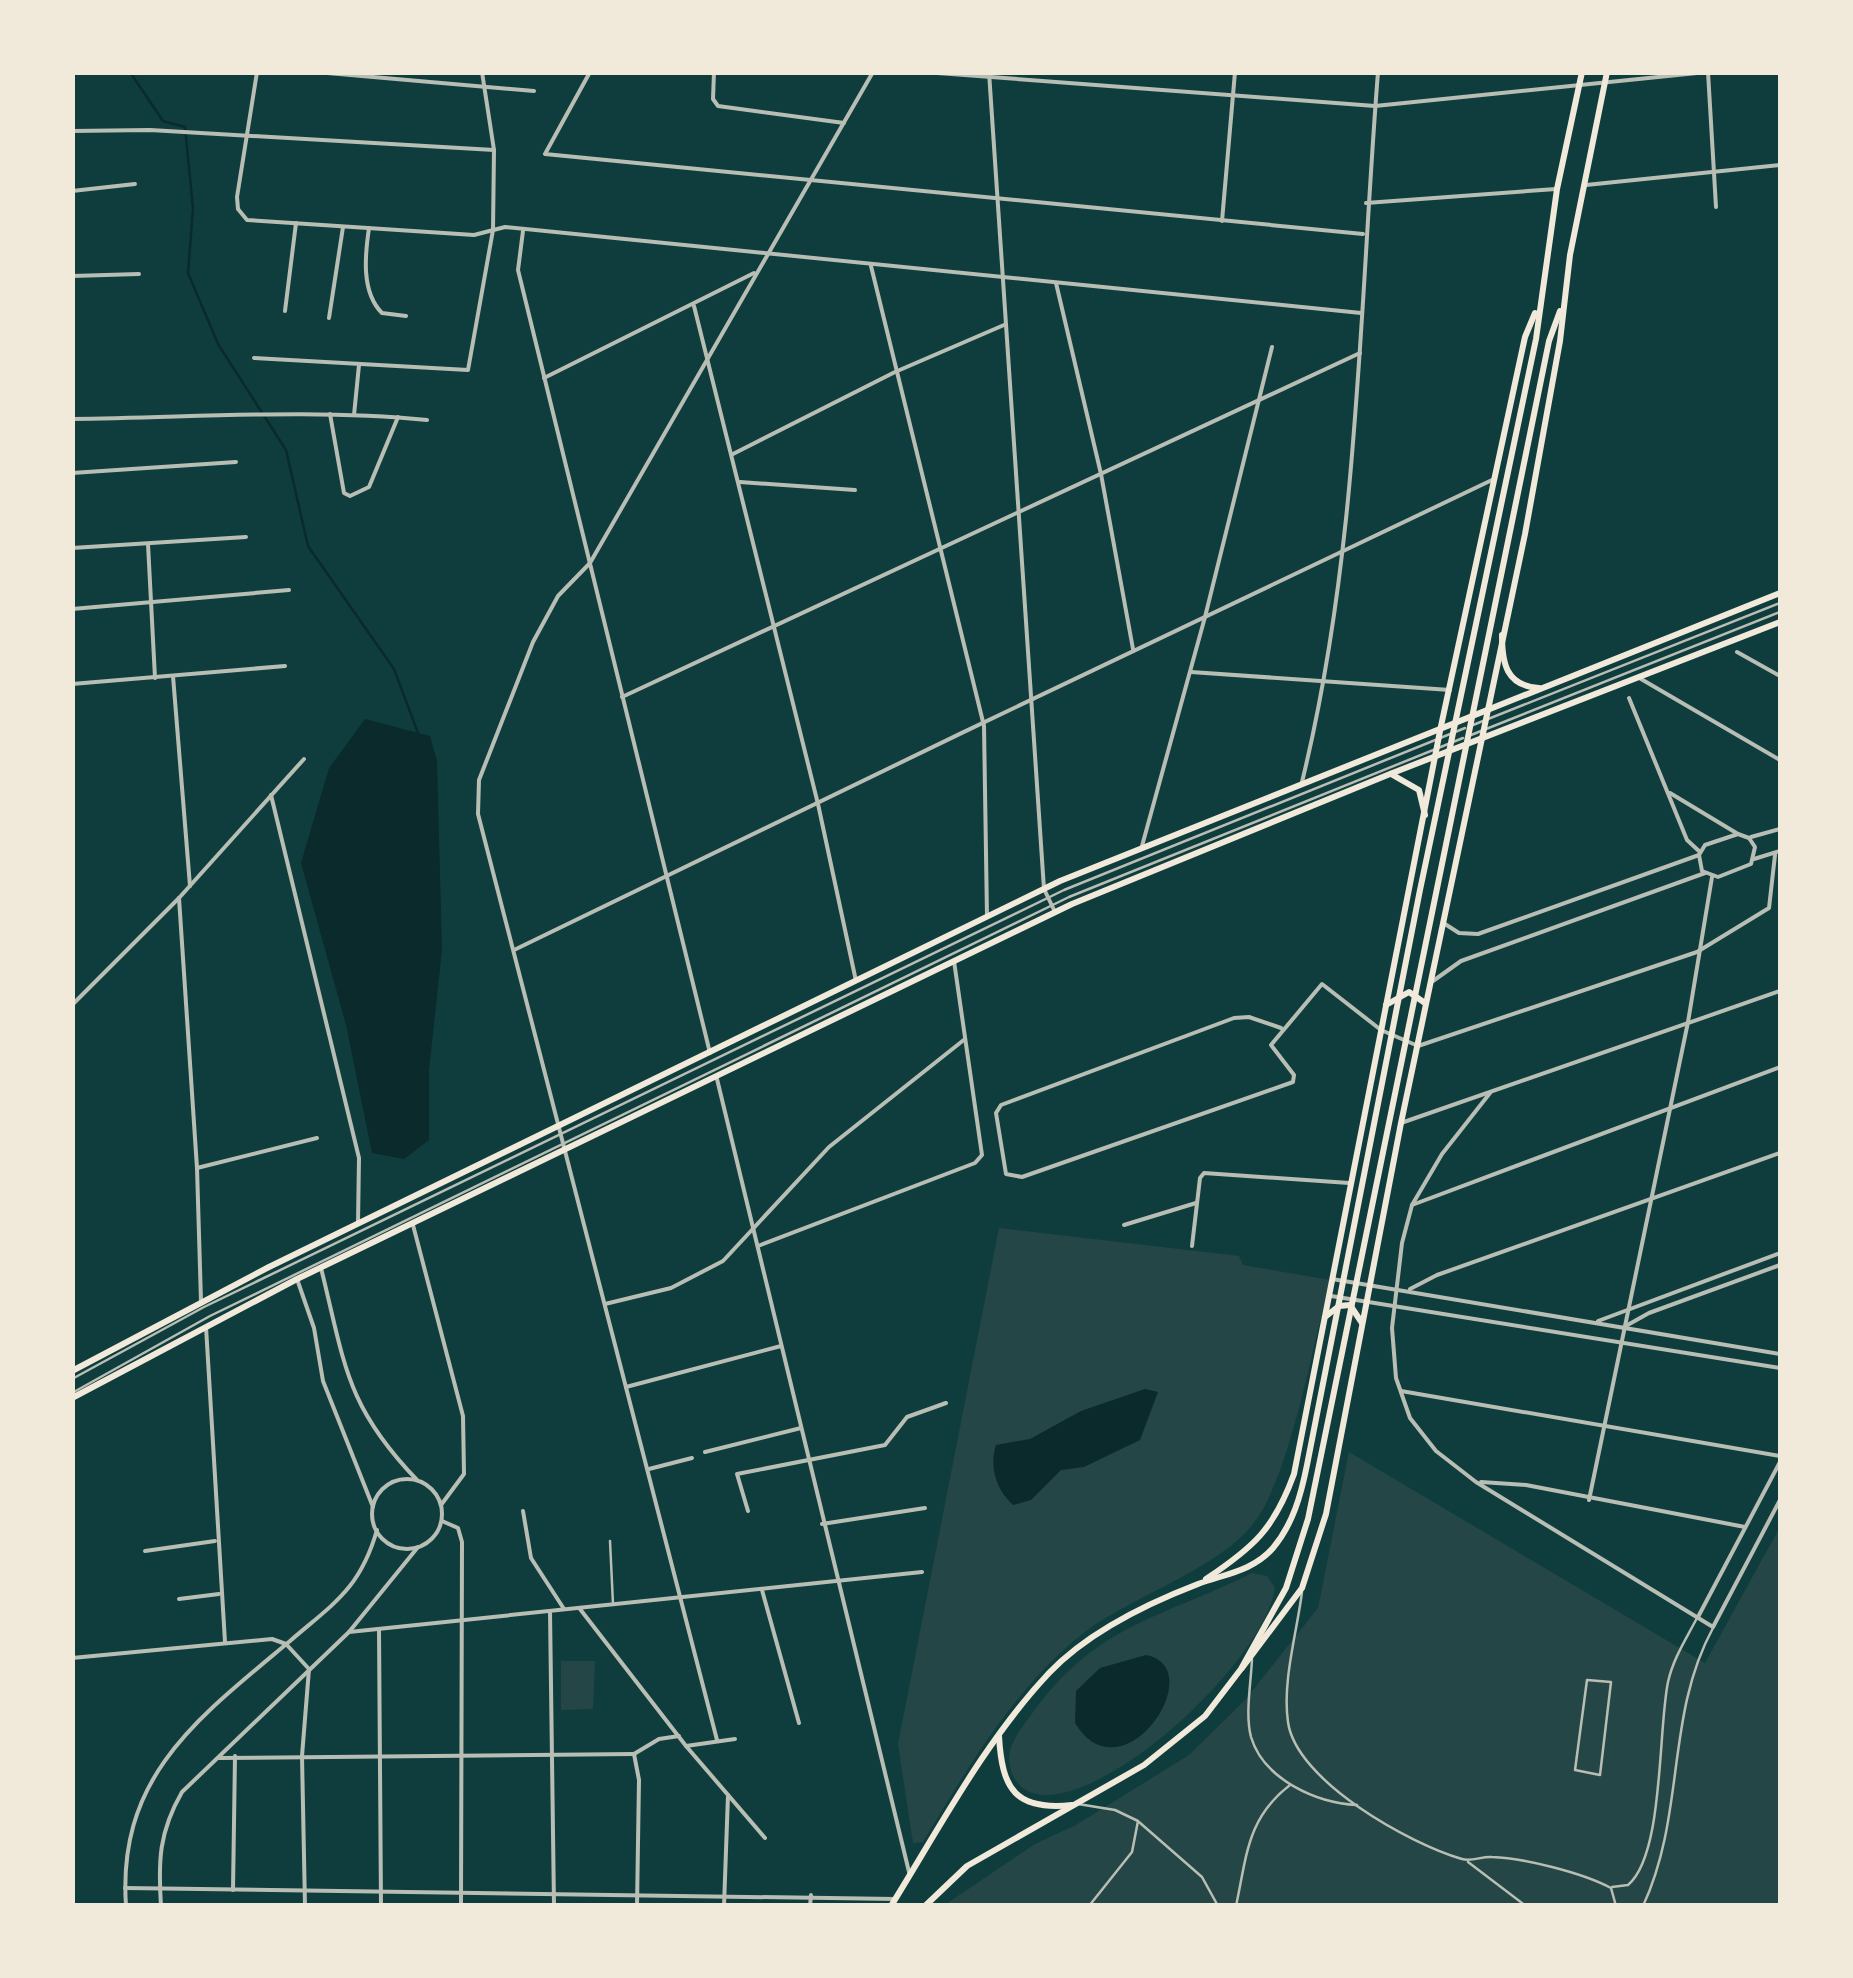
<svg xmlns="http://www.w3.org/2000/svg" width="1853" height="1978" font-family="'Fira Sans',sans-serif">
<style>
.green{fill:#244646}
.water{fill:#0a2a2b}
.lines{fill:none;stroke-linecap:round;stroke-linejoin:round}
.stream{stroke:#0a2a2b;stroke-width:2.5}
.service{stroke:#b8beb3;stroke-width:2.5}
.minor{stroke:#b8beb3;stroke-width:4}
.secondary{stroke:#f1e9da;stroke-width:6}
.primary{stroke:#f1e9da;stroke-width:6}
</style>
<rect width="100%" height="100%" fill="#0f3d3e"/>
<!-- green -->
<g class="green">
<path d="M999,1228L1239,1256L1243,1265L1330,1280C1314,1341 1290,1473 1256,1520C1222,1568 1132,1596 1085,1632C1015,1686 967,1769 923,1842L913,1843L898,1744Z"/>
<path d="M1349,1452L1705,1663L1780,1527V1905L943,1906L1035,1844L1076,1825L1189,1755L1245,1700L1318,1608Z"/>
<path d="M1252,1573L1267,1576L1275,1588C1264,1659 1119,1796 1045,1795C1029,1795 1015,1786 1011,1770C1004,1749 1019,1731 1031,1715C1097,1623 1160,1619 1252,1573Z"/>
<path d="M561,1661H595L593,1709L561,1710Z"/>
</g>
<!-- water -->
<g class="water">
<path d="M365,719L430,736L437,761L442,950L429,1070V1140L404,1159L372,1153L346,1025L301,863L329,768Z"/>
<path d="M1145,1389L1158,1392L1140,1440L1084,1467L1061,1470L1031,1500L1013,1505C996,1490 989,1466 996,1445L1030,1439L1081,1411Z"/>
<path d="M1146,1655C1212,1668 1122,1801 1075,1723L1076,1691L1100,1668Z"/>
</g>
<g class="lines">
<!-- stream -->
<path class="stream" d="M130,72L163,121L185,127L193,208L188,273L218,344L286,450L308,546L394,669L418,733"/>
<!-- service -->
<g class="service">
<path d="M1473,725L1780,603"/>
<path d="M1471,735L1780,612"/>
<path d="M72,1379L204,1307L1064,890L1465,728"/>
<path d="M72,1393L210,1316L1069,897L1463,738"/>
<path d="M610,1541L613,1604"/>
<path d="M1302,1592C1297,1632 1282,1682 1288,1722C1296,1781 1410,1844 1462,1859C1472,1862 1482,1856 1492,1857C1524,1858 1583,1873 1611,1888L1616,1906"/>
<path d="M1252,1659C1251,1683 1245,1714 1251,1737C1264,1780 1317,1803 1357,1805"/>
<path d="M1587,1680L1611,1682L1600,1775L1575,1770Z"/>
<path d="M1078,1804L1115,1810L1138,1821L1132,1852L1089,1906"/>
<path d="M1139,1822L1202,1877L1218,1906"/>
<path d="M1468,1862L1526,1906"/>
<path d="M1612,1887L1628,1885C1664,1855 1658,1729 1668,1682C1673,1659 1686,1639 1697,1618"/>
<path d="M1236,1906C1247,1855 1247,1818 1290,1785"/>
<path d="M1643,1906C1686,1813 1665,1716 1713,1628"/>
</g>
<!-- minor -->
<g class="minor">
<path d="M257,72L237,197L238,209L247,220L474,235L505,227L1361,313"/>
<path d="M316,72L534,91"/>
<path d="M590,72L545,154L1363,234"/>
<path d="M714,72L713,99L718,106L844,123"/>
<path d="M924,72L1375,106L1707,72"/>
<path d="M989,72L1044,889L1055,912"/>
<path d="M1708,72L1716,207"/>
<path d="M72,131L150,130L494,150"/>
<path d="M1586,185L1780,165"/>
<path d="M72,191L135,184"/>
<path d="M1366,203L1556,189"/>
<path d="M1222,221L1235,72"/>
<path d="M369,228C365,255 361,292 382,313L406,316"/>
<path d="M523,231L518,270L710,1053"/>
<path d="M871,266L984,726L987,917"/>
<path d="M72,276L139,274"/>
<path d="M1056,283L1101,474L1133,649"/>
<path d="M694,306L818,804L856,981"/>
<path d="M285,311L296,223"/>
<path d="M329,318L343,227"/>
<path d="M254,358L468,370L493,230L494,150L482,72"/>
<path d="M544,378L754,273"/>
<path d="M330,414L344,493L350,496L369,487L398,417"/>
<path d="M354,415L359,365"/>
<path d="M72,419C191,418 309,408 427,420"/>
<path d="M733,454L895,372L1004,325"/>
<path d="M72,473L236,462"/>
<path d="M740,482L855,490"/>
<path d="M148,544L155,678"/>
<path d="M72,548L246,537"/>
<path d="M72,609L289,590"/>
<path d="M1737,652L1780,676"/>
<path d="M1191,672L1450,690"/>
<path d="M173,676L190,886"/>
<path d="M1641,679L1780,760"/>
<path d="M72,684L285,666"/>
<path d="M622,697L1360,353"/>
<path d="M1629,698L1687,840L1700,852"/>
<path d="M1302,782C1359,549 1359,311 1378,72"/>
<path d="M1670,793L1738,834"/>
<path d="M271,795L359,1158L358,1223"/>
<path d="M1738,834L1749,838L1755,847L1751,864L1718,877L1702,871L1699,855L1705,845Z"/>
<path d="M1751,837L1780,829"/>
<path d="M1142,846L1205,617L1272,347"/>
<path d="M1754,859L1780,851"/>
<path d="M179,898L197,1168L201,1301"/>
<path d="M1445,924L1459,933L1478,934L1699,855"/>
<path d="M514,950C839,791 1165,635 1492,480"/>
<path d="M1433,981L1461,961L1705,873"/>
<path d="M72,1005L179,898L304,759"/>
<path d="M1281,1028L1249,1017L1234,1018L1001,1105L996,1113L1006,1174L1022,1177L1293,1082L1294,1075L1271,1045L1322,984L1381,1030L1418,1046L1697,952L1769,908L1775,855"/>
<path d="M717,1079L910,1876"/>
<path d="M1490,1093L1442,1154L1412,1205L1402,1243L1392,1328L1396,1378L1410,1418L1436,1451L1476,1482L1713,1627L1780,1500"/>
<path d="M1401,1123L1780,991"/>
<path d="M197,1168L317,1138"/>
<path d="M1412,1205L1780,1067"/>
<path d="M413,1225L463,1416L464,1474L441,1505"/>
<path d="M1124,1225L1196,1203"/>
<path d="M758,1246L975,1163L982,1155L954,961"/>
<path d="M1192,1246L1200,1178L1204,1173L1349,1183"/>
<path d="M321,1268C345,1364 345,1405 417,1480"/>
<path d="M297,1279L314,1328L323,1381L373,1507"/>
<path d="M1332,1279L1780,1354"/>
<path d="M1410,1289L1437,1275L1780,1153"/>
<path d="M1331,1296L1780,1368"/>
<path d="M605,1304L671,1288L723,1261L829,1147L965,1039"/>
<path d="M1598,1321L1780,1253"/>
<path d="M206,1327L225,1642"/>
<path d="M1624,1327L1649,1313L1780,1265"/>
<path d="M626,1387L781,1346"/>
<path d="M1401,1391L1780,1456"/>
<path d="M705,1452L801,1428"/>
<path d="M649,1469L692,1458"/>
<circle cx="407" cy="1514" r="35"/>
<path d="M1481,1482L1526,1485L1745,1527"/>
<path d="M1589,1500L1688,1022L1712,877"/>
<path d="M523,1511L531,1558L564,1609"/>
<path d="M748,1511L737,1474L885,1445L907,1417L946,1403"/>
<path d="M442,1521L458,1528L462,1542L461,1906"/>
<path d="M822,1524L925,1508"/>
<path d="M145,1551L215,1541"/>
<path d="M762,1590L799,1723"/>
<path d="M179,1599L219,1594"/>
<path d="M580,1609L686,1746L765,1838"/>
<path d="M550,1611L554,1906"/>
<path d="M1698,1617L1780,1462"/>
<path d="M379,1630L381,1906"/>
<path d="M349,1632L922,1572"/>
<path d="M72,1658L272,1639L286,1644L309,1669L302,1756L305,1906"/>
<path d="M717,1740L478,814L479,780L533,642L558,596L590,563L873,72"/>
<path d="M686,1746L735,1739"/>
<path d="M634,1754L639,1780L637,1906"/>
<path d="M634,1754L659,1739L679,1736"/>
<path d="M219,1758L634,1754"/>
<path d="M125,1888L895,1899"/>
<path d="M233,1890L235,1756"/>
<path d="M126,1906C117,1776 198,1718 290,1641C334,1603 360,1589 377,1530"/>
<path d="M161,1906C158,1861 159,1832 182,1792L349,1632L418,1547"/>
<path d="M724,1906L728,1795"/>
<path d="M810,1906L811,1895"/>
</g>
<!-- secondary -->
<g class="secondary">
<path d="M1386,1005L1409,992L1425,1003"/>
<path d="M1325,1317L1339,1306L1350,1305L1362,1323"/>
<path d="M1206,1579C1254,1547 1274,1529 1294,1474L1441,726L1525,337L1535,313"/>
<path d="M1242,1668L1302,1588L1326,1514L1401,1123L1525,534L1560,341L1570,255L1607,72"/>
<path d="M999,1736C1002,1789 1015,1811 1072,1805"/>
<path d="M891,1906C940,1827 985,1741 1049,1673C1088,1632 1146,1604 1198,1584C1225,1574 1253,1571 1273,1548C1293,1524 1301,1495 1307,1465L1420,890L1536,339L1557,189L1582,72"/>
<path d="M925,1906L967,1866L1144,1765L1205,1716L1241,1669L1286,1588L1308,1519L1549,341L1560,311"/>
</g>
<!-- primary -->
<g class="primary">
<path d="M1502,635C1502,663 1506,686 1539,688"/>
<path d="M1391,774L1419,790L1425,815"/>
<path d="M72,1371L269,1267L1060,881L1780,593"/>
<path d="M72,1398L297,1279L1072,904L1390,774L1780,622"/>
</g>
</g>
<!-- border -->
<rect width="1853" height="1978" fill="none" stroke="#f1e9da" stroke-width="150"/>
</svg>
